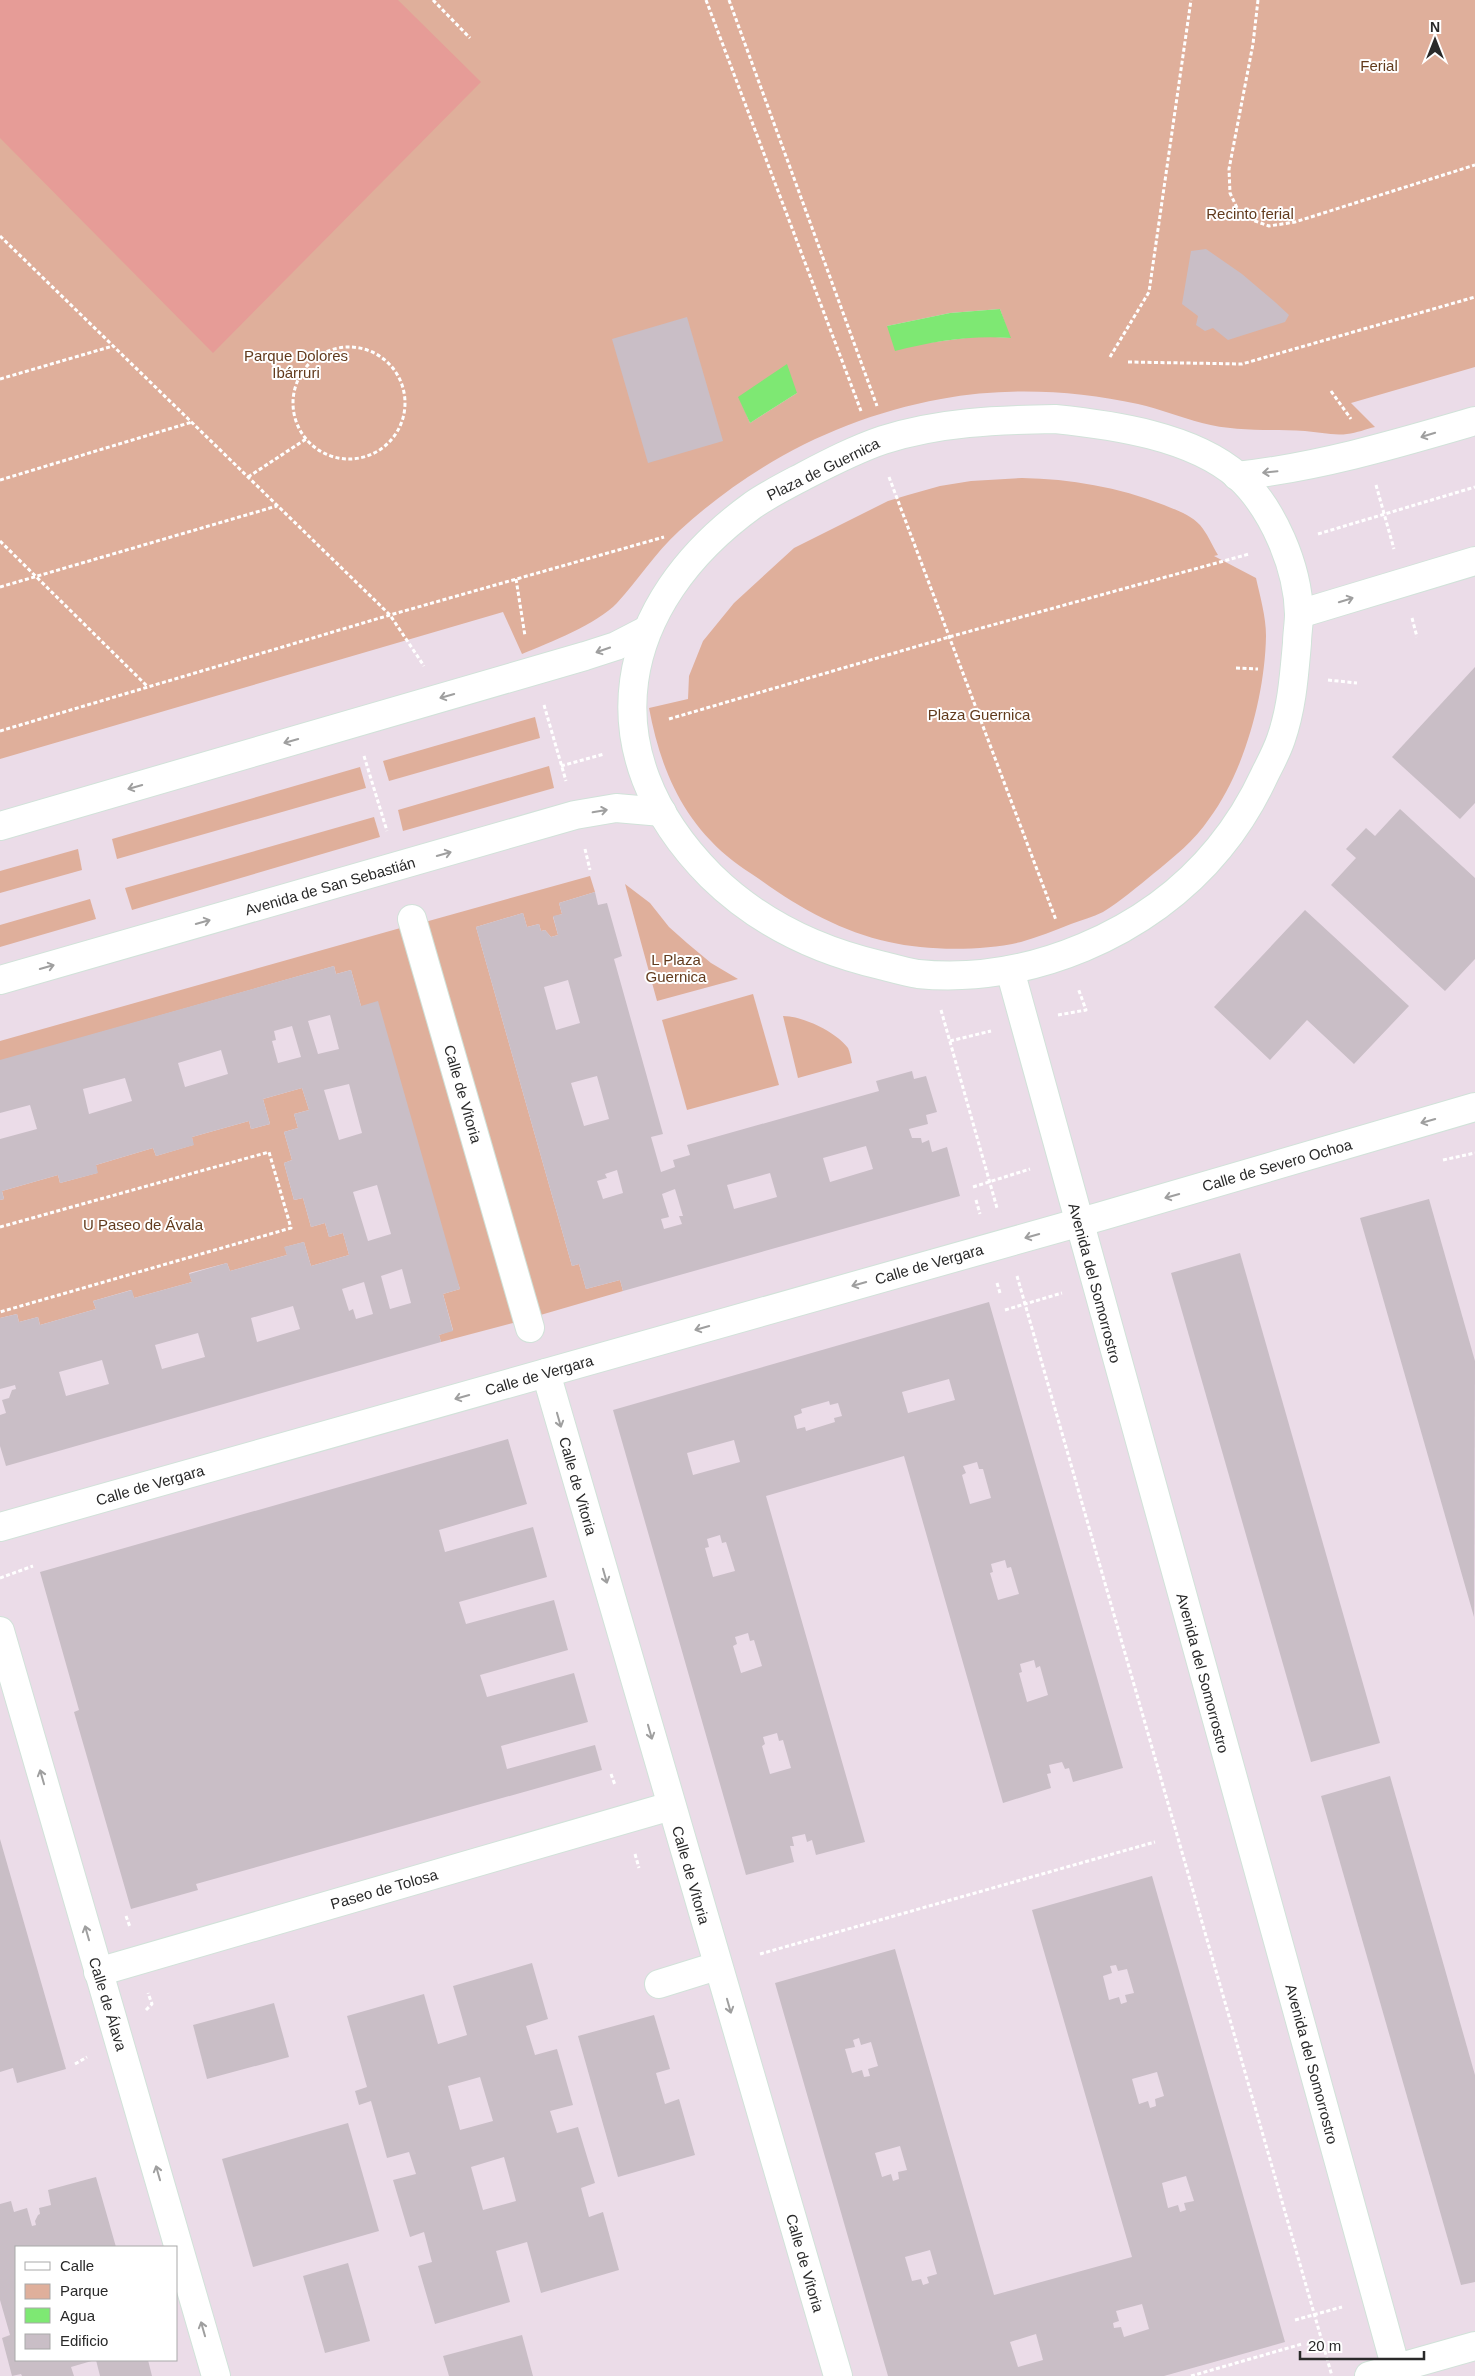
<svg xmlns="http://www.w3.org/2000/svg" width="1475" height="2376" font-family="Helvetica,sans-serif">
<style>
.green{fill:#dfaf9b;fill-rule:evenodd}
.pitch{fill:#e69c97}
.water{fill:#7ee873}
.building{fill:#c9bec6;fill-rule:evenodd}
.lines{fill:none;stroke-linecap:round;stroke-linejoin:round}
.minor-casing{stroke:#d1e2d9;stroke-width:30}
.path{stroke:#fff;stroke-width:3;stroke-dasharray:4 2.5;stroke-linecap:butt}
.minor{stroke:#fff;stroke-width:28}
.oneway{stroke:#9f9f9f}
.labels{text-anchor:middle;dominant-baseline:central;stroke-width:4;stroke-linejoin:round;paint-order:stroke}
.park-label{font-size:15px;fill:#623b1d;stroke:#fff}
.street-label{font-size:15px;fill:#292929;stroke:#fff}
</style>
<rect width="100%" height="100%" fill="#ebdce8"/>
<!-- green -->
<g class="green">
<path d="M0,0H1475V367L1351,403L1375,427C1366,429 1357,433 1347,434C1334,436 1319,432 1305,431C1271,429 1236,432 1202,423C1180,417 1160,409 1138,404C1074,390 1006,387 941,399C842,417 753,463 679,531C655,553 638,580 617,603C597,624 549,643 522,654L503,612L0,759ZM1000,309L1010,338L981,336L927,343L887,326L950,313ZM797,393L750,423L739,397Z"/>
<path d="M1022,478C1071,479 1118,487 1164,505C1176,510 1191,515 1200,525C1207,533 1212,545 1218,555L1214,556L1256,578C1260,596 1266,617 1266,636C1265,694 1245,771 1209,819C1195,840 1173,858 1153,874C1137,887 1121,901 1103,912C1093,917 1081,920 1071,924C1054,931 1038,937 1021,942C983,951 927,951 889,942C843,932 801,909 762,881C751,873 737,865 727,856C680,816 660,766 649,708L688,699L689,676L703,641L734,603L794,548L888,501L908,495L940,486L971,481Z"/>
<path d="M535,717L540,738L389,781L383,761Z"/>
<path d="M549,766L554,788L403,831L398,810Z"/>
<path d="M360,767L366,788L117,859L112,839Z"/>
<path d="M374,817L380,837L132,910L125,888Z"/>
<path d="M78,849L82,870L0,893V871Z"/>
<path d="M590,876L595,892L559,903L562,914L553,917L558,935L551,937L545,930L541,931L539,924L527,927L523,913L476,927L572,1266L579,1264L586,1289L620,1280L623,1291L537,1316L425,922Z"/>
<path d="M625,884L650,903L669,927L687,943L711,963L738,979L657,1001Z"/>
<path d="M90,899L96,919L0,947V925Z"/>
<path d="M404,927L517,1322L441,1342L439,1335L453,1330L443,1294L460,1289L361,1006L351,970L336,974L334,966L0,1061V1041Z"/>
<path d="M753,994L779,1085L687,1110L662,1020Z"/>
<path d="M783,1016C803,1016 836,1032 848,1048C850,1052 851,1059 852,1063L798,1078Z"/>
<path d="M302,1088L309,1110L294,1114L298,1128L284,1132L292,1160L284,1163L294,1200L303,1198L311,1227L325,1223L329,1237L343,1233L349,1255L311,1266L304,1242L285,1247L287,1255L230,1271L227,1263L189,1273L192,1282L134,1298L131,1290L93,1301L96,1309L40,1325L38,1317L19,1322L17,1314L0,1318V1200L4,1199L2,1191L58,1175L60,1183L97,1173L96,1165L153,1148L156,1156L193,1145L192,1137L249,1121L251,1129L270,1124L263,1099Z"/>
</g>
<!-- pitch -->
<path class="pitch" d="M0,0H398L481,82L213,353L0,138Z"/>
<!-- water -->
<g class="water">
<path d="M1000,309L1011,338C971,335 934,341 895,351L887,326L950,313Z"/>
<path d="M787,364L797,393L750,423L738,397Z"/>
</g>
<!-- building -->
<g class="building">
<path d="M1206,249L1242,274L1275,302L1289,315L1285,322L1228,340L1213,328L1205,331L1196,325L1198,316L1182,304L1191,251Z"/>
<path d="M687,317L723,441L648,463L612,339Z"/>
<path d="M1475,667V803L1460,819L1392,757Z"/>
<path d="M1400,809L1475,878V959L1445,991L1331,885L1356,858L1346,849L1366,828L1375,836Z"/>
<path d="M595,892L598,905L607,903L622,956L614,959L663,1134L651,1137L661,1172L675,1167L673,1160L690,1155L687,1145L879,1091L876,1081L912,1071L914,1079L926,1076L937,1112L926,1115L928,1124L909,1129L912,1138H921L922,1143L929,1140L932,1152L947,1147L960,1196L623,1291L620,1280L586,1289L579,1264L572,1266L476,927L523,913L527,927L539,924L541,931L545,930L551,937L558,935L553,916L562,914L559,903ZM568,980L580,1023L556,1030L544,987ZM597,1076L609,1119L584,1126L571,1083ZM866,1146L873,1169L830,1182L823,1158ZM617,1170L623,1193L603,1199L597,1181L607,1178L605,1174ZM770,1173L777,1197L734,1209L727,1185ZM675,1189L683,1216H679L682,1224L664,1229L661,1219L669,1217L662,1194Z"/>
<path d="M1305,910L1409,1006L1354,1064L1307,1020L1270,1060L1214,1007Z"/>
<path d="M334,966L336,974L351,970L361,1006L378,1001L460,1289L443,1294L453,1331L439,1335L441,1342L6,1466L0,1446V1415L6,1413L2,1400L9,1398L12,1390L16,1389L15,1385L0,1389V1318L17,1314L19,1322L38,1317L40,1325L96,1309L93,1301L132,1290L134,1298L192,1282L189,1274L227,1263L230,1271L287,1255L284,1247L304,1242L311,1266L349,1255L343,1233L329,1237L325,1223L311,1227L303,1198L294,1200L284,1163L292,1160L284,1132L298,1128L294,1114L309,1110L302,1088L263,1099L270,1124L251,1129L249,1121L192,1137L194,1145L156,1156L153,1148L96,1165L98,1173L60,1183L58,1175L2,1191L4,1199L0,1200V1139L37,1129L30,1105L0,1113V1060ZM330,1015L339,1049L318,1054L308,1021ZM292,1026L301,1057L278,1063L272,1041L276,1040L274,1031ZM221,1050L228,1074L185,1087L178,1063ZM125,1078L132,1101L89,1114L83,1089ZM349,1084L362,1133L339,1140L324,1090ZM377,1185L391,1234L368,1241L353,1192ZM402,1269L411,1303L390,1309L381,1276ZM364,1282L373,1314L356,1319L353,1309L349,1311L342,1289ZM293,1306L300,1329L257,1342L251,1318ZM198,1333L205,1357L162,1369L155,1345ZM102,1360L109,1384L66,1396L59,1372Z"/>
<path d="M1429,1199L1475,1361L1474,1617L1360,1218Z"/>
<path d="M1240,1253L1380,1743L1311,1762L1171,1273Z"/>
<path d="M989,1302L1123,1768L1073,1782L1069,1768L1065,1769L1062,1762L1049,1765L1051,1773L1047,1774L1051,1788L1003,1803L904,1456L766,1496L865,1842L816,1855L812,1840L807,1842L805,1834L792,1837L794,1846H790L794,1862L746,1875L613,1410ZM949,1379L955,1400L908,1413L902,1392ZM829,1401L830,1405L838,1403L842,1416L834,1418L835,1422L806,1431L805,1427L797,1429L794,1416L802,1413L801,1409ZM734,1440L740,1462L693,1475L687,1453ZM977,1462L979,1469H983L991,1498L970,1504L962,1475L966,1473L963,1466ZM720,1535L722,1543L726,1542L735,1571L713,1577L705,1548L709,1547L707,1539ZM1005,1560L1007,1568L1011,1567L1019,1594L998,1600L990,1573L993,1572L991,1564ZM748,1633L750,1641L754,1640L762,1666L741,1673L733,1646L737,1644L735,1637ZM1034,1660L1036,1668L1040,1666L1048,1695L1027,1702L1019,1673L1022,1672L1020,1664ZM777,1733L779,1741L783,1740L791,1768L770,1774L762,1746L765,1744L763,1737Z"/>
<path d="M508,1439L527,1504L439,1530L445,1552L533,1527L547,1577L459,1602L466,1624L554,1600L568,1650L480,1675L487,1697L574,1673L588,1722L501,1746L507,1769L595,1745L602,1770L196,1884L198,1890L131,1909L74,1712L79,1710L40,1572Z"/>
<path d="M1390,1776L1475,2075V2282L1461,2285L1321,1796Z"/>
<path d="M0,1839L66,2069L17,2083L13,2068L0,2072Z"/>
<path d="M1152,1876L1285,2342L1164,2376H888L775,1983L895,1949L994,2295L1132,2257L1032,1910ZM1116,1965L1118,1971L1127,1969L1134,1993L1125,1995L1127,2002L1121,2004L1119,1997L1109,2000L1103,1976L1112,1973L1110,1966ZM859,2038L861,2045L871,2042L878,2066L868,2069L870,2076L864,2077L862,2070L852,2073L845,2049L855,2047L853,2040ZM1157,2072L1164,2096L1155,2099L1156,2106L1150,2108L1148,2101L1139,2104L1132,2079ZM900,2146L907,2170L898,2172L899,2179L893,2181L891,2174L882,2177L875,2153ZM1186,2176L1194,2201L1184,2203L1186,2210L1180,2212L1178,2205L1168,2208L1162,2183ZM930,2250L937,2274L927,2277L929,2283L923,2285L921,2279L912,2281L905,2257ZM1142,2304L1149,2329L1124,2337L1121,2327L1114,2328L1113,2323L1119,2321L1116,2311ZM1036,2334L1043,2360L1018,2367L1010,2342Z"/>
<path d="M532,1963L548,2019L526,2026L535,2055L557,2049L573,2105L550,2111L557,2133L578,2127L595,2183L581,2188L589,2217L603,2212L619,2270L541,2293L527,2242L496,2251L510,2302L435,2324L418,2266L432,2262L424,2232L410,2237L393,2180L416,2174L409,2152L387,2158L371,2101L359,2105L355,2091L367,2087L347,2016L424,1994L438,2044L467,2035L453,1986ZM480,2077L493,2121L460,2130L448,2086ZM504,2157L516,2201L483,2210L471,2167Z"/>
<path d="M274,2003L289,2057L207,2079L193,2025Z"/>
<path d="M654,2015L670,2069L656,2073L665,2104L679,2099L695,2155L618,2177L578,2036Z"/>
<path d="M348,2123L379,2231L253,2267L222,2159Z"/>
<path d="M96,2177L116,2247H16V2360H95L71,2367L74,2376H22L21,2374L12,2376L2,2338L10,2335L0,2300V2204L11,2201L14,2212L27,2208L32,2226L36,2225L35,2221L38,2215L40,2214L39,2208L51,2205L48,2190Z"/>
<path d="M348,2263L370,2341L325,2353L303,2276Z"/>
<path d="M522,2335L533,2376H449L443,2356Z"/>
<path d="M96,2360H148L152,2376H100Z"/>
</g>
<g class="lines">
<!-- minor casing -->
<g class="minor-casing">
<g id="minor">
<path d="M1055,419C1113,425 1192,436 1238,476C1273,508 1298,567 1299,614C1299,624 1297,634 1297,643C1294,676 1292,707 1281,739C1277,751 1271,762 1265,774C1253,800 1237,826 1219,848C1149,934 1028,985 918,974C905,972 892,968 880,965C815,950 759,923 711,876C587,751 616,604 753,505C769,494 787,485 804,476C829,463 856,449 883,440C939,422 997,420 1055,419Z"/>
<path d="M1237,476C1319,467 1396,444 1475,421"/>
<path d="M1299,614L1475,561"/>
<path d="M0,826L585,656L616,646L647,630"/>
<path d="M412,919L530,1328"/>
<path d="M1010,970L1398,2376"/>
<path d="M0,980L575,815L616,808L662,812"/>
<path d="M546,1373L838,2376"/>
<path d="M0,1527L1102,1216L1475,1107"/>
<path d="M0,1631L216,2376"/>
<path d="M98,1972L671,1806"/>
<path d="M659,1984L717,1966"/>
<path d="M1369,2376L1475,2346"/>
</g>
</g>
<!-- path -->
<g class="path">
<path d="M433,0L470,38"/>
<path d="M706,0L861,411"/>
<path d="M729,0L877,406"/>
<path d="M1258,0L1253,44L1229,169L1230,193L1238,210L1255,221L1269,226L1295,222L1475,165"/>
<path d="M0,236L390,615L424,666"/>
<circle cx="349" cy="403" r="56"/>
<path d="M1110,357L1149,292L1191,0"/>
<path d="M1128,362L1242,364L1475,297"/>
<path d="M0,379L113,346"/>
<path d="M1331,391L1351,419"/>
<path d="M248,477L306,439"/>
<path d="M889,477L1056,920"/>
<path d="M0,480L192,422"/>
<path d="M1376,485L1394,549"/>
<path d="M1318,534L1475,487"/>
<path d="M0,541L148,687"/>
<path d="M516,579L525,636"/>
<path d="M0,587L277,506"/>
<path d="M1412,618L1417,637"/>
<path d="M1236,668L1258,669"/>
<path d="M1328,680L1357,683"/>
<path d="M544,705L566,781"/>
<path d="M669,719L949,637L1249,554"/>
<path d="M0,731L390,615L664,537"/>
<path d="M364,756L387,831"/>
<path d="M561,766L604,754"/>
<path d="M585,849L590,870"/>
<path d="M941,1010L997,1208"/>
<path d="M1058,1015L1086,1010L1078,988"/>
<path d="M950,1041L991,1031"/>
<path d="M1443,1160L1475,1153"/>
<path d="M973,1187L1030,1169"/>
<path d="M976,1200L980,1214"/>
<path d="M0,1227L269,1152L291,1228L0,1312"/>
<path d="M1017,1276L1332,2376"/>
<path d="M997,1283L1000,1293"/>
<path d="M1005,1310L1062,1293"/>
<path d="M0,1578L33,1566"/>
<path d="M611,1774L615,1785"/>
<path d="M635,1854L639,1868"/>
<path d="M126,1916L130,1927"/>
<path d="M760,1954L1155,1842"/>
<path d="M146,2010L152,2004L148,1993"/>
<path d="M75,2064L87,2057"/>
<path d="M1295,2320L1342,2307"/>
<path d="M1191,2376L1302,2344"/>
</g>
<!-- minor -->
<use href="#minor" class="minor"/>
</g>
<!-- one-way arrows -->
<defs><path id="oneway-shaft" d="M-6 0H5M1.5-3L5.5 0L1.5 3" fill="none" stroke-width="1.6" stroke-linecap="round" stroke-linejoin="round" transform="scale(1.25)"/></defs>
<g class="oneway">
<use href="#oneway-shaft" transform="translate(1428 435) rotate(163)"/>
<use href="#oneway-shaft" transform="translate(1270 472) rotate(174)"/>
<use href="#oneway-shaft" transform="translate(1346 600) rotate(-17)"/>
<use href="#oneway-shaft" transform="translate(603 650) rotate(161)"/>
<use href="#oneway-shaft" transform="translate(447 696) rotate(164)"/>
<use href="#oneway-shaft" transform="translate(291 741) rotate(164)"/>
<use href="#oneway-shaft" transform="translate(135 787) rotate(164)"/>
<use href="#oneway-shaft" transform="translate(600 811) rotate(-10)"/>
<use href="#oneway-shaft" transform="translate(444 854) rotate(-16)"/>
<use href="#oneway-shaft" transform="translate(203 922) rotate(-16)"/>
<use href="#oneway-shaft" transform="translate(47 967) rotate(-16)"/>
<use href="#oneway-shaft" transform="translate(1428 1121) rotate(164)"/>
<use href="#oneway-shaft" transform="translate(1172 1196) rotate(164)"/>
<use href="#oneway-shaft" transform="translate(1032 1236) rotate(164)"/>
<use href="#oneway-shaft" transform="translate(859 1284) rotate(164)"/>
<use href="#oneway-shaft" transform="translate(702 1328) rotate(164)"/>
<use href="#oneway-shaft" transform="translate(462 1397) rotate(164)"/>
<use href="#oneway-shaft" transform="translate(559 1420) rotate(74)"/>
<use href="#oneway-shaft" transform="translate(605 1576) rotate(74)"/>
<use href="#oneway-shaft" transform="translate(650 1732) rotate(74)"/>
<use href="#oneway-shaft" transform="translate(42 1777) rotate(-106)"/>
<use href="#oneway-shaft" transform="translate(87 1933) rotate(-106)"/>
<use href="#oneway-shaft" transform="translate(729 2006) rotate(74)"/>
<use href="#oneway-shaft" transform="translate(158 2173) rotate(-106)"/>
<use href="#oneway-shaft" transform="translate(203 2329) rotate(-106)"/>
</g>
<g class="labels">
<!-- park labels -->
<g class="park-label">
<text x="1379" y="65">Ferial</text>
<text x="1250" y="213">Recinto ferial</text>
<text x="296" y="355">Parque Dolores<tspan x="296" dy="17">Ibárruri</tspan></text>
<text x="979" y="714">Plaza Guernica</text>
<text x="676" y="959">L Plaza<tspan x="676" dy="17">Guernica</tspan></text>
<text x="143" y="1224">U Paseo de Ávala</text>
</g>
<!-- street labels -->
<g class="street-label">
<text transform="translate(823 469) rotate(-26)">Plaza de Guernica</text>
<text transform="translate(330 886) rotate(-16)">Avenida de San Sebastián</text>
<text transform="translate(463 1094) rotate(74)">Calle de Vitoria</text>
<text transform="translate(1277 1165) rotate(-16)">Calle de Severo Ochoa</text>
<text transform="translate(929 1264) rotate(-16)">Calle de Vergara</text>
<text transform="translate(1095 1283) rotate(75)">Avenida del Somorrostro</text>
<text transform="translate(539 1375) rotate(-16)">Calle de Vergara</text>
<text transform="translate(150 1485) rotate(-16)">Calle de Vergara</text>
<text transform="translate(578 1486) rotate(74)">Calle de Vitoria</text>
<text transform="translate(1203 1673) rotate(75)">Avenida del Somorrostro</text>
<text transform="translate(691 1875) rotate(74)">Calle de Vitoria</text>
<text transform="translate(384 1889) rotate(-16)">Paseo de Tolosa</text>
<text transform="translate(108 2004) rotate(73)">Calle de Álava</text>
<text transform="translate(1312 2064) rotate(75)">Avenida del Somorrostro</text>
<text transform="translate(805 2263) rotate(74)">Calle de Vitoria</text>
</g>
</g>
<!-- legend -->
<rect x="15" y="2246" width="162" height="115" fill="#ffffff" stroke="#a9a9a9"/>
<rect x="25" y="2262" width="25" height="8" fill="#ffffff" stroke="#a9a9a9"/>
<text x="60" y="2271" font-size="15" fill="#292929">Calle</text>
<rect x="25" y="2284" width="25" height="15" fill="#dfaf9b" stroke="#a9a9a9"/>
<text x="60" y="2296" font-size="15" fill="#292929">Parque</text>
<rect x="25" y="2308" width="25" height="15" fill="#7ee873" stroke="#a9a9a9"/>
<text x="60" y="2321" font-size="15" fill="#292929">Agua</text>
<rect x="25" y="2334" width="25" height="15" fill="#c9bec6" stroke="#a9a9a9"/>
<text x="60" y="2346" font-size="15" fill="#292929">Edificio</text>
<!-- north arrow -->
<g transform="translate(1435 40)" stroke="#ffffff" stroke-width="4" paint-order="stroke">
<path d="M0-4L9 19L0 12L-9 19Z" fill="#292929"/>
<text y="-8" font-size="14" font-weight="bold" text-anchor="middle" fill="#292929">N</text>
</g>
<!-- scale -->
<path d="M1300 2351v8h124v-8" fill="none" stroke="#292929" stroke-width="2.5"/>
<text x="1308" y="2351" font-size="15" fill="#292929" stroke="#ffffff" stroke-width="4" paint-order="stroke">20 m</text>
</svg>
